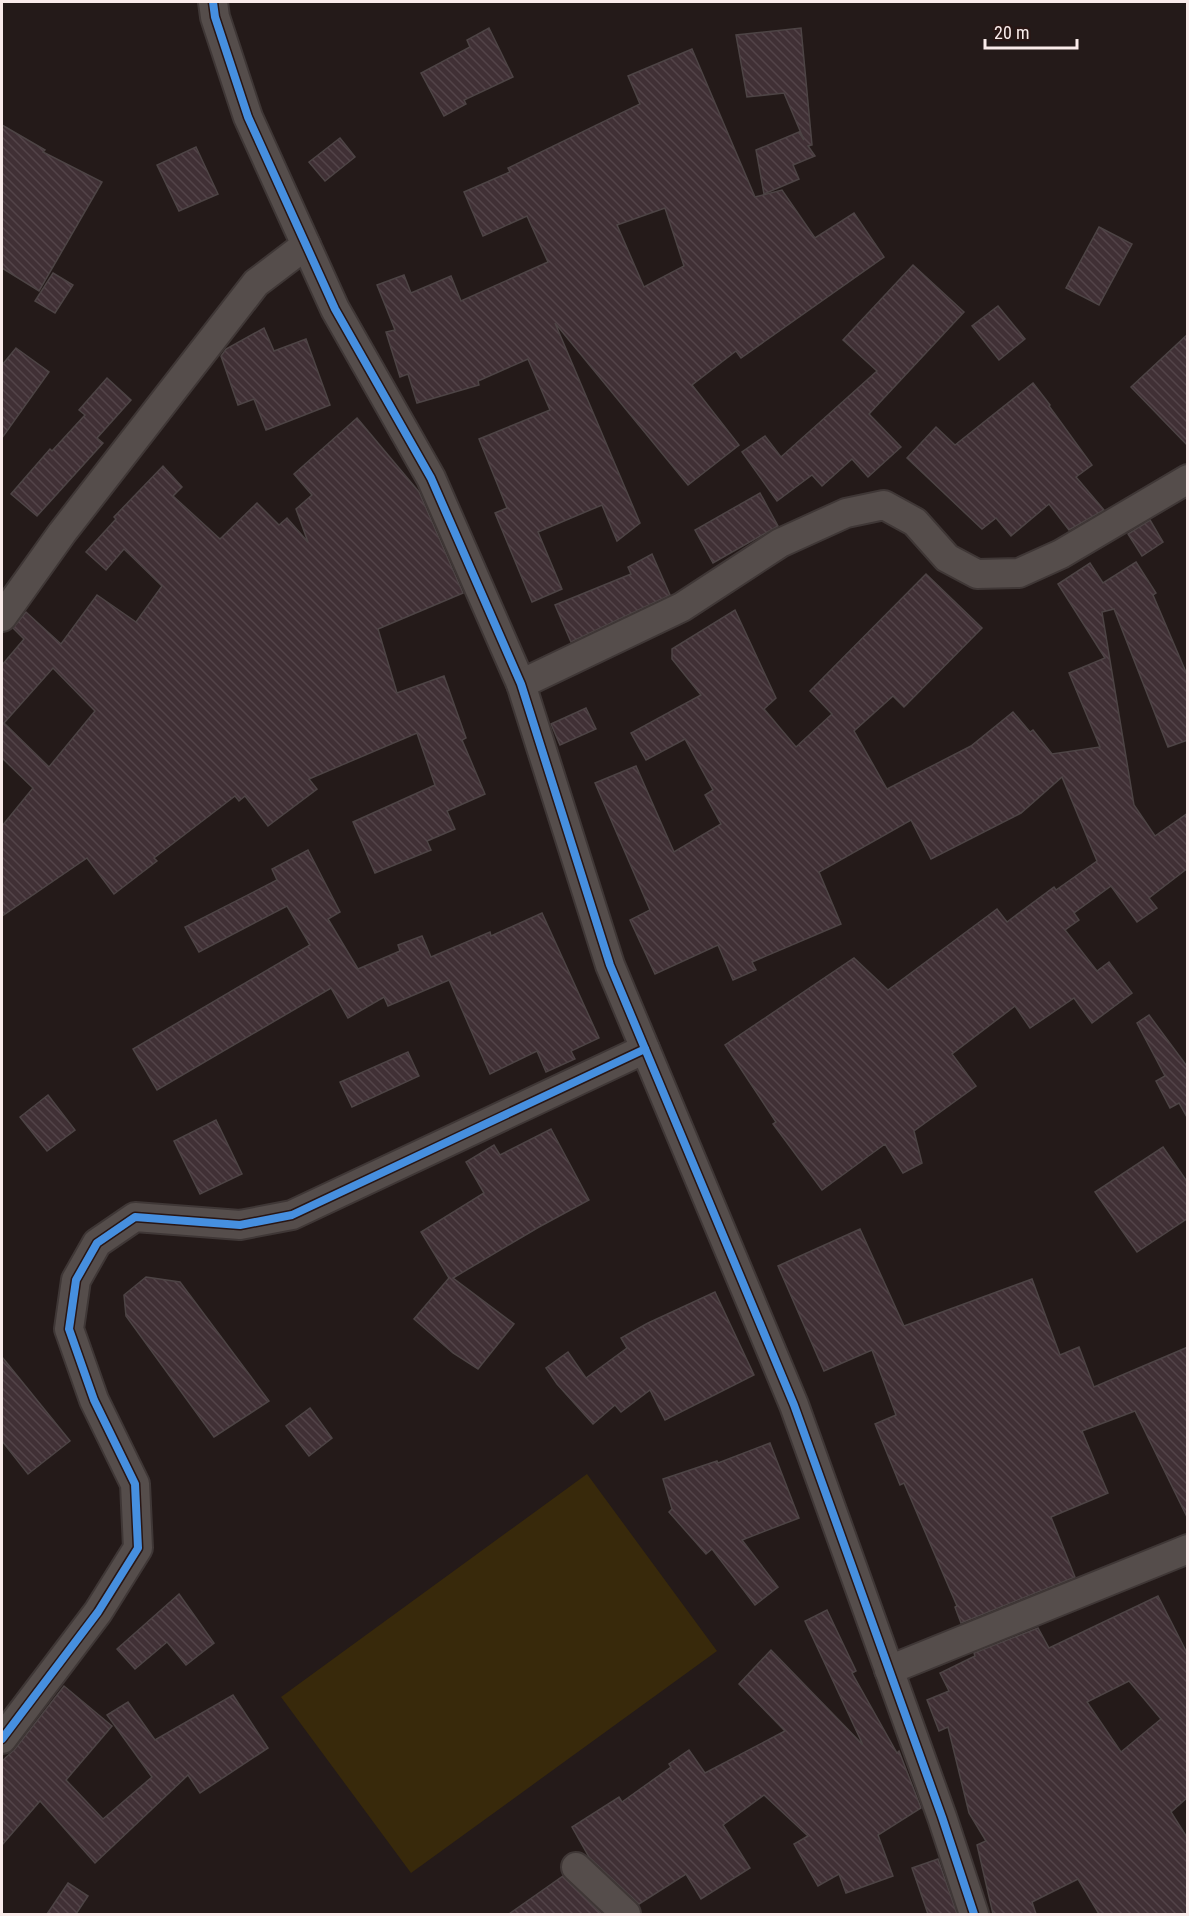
<svg xmlns="http://www.w3.org/2000/svg" width="1189" height="1916" font-family="'Roboto Condensed',sans-serif">
<style>
.park{fill:#38290b}
.building{fill:url(#building-back-hatch);stroke:#4d4445;stroke-width:1.5;fill-rule:evenodd}
.lines{fill:none;stroke-linecap:round;stroke-linejoin:round}
.minor-casing{stroke:#3f3736;stroke-width:32}
.minor{stroke:#554d4b;stroke-width:28}
.cycleway-casing{stroke:#291614;stroke-width:11}
.cycleway{stroke:#468fdf;stroke-width:8}
</style>
<defs>
<pattern id="building-back-hatch" width="6" height="6" patternUnits="userSpaceOnUse" patternTransform="scale(1.5)"><rect width="6" height="6" fill="#403035"/><path d="M-1 5l2 2M0 0l6 6M5-1l2 2" fill="none" stroke="#534449"/></pattern>
</defs>
<rect width="100%" height="100%" fill="#241a19"/>
<!-- park -->
<path class="park" d="M587,1474L717,1651L411,1873L281,1697Z"/>
<!-- building -->
<g class="building">
<path d="M489,28L513,77L464,100L466,104L444,116L421,73L470,47L467,40Z"/>
<path d="M801,28L812,145L808,146L815,156L793,165L799,179L764,194L756,150L799,132L804,140L784,93L747,97L736,35Z"/>
<path d="M692,49L755,197L782,190L815,238L854,213L884,257L741,358L736,351L692,385L739,445L688,485L555,323L640,523L617,541L602,505L538,532L562,589L532,602L495,513L507,508L479,439L550,410L528,359L478,381L479,385L417,403L408,374L400,377L386,332L395,330L377,285L404,275L411,293L451,276L461,301L548,262L527,216L483,236L464,192L510,172L508,168L640,104L628,76ZM665,208L684,266L644,287L617,225Z"/>
<path d="M2,125L45,150L43,152L102,182L39,291L2,268Z"/>
<path d="M340,138L355,157L325,181L309,162Z"/>
<path d="M196,147L218,194L179,211L157,165Z"/>
<path d="M1099,227L1132,244L1099,305L1066,288Z"/>
<path d="M913,265L964,312L869,414L901,447L868,477L852,459L822,486L812,475L777,501L742,452L765,436L781,457L877,371L843,340Z"/>
<path d="M53,273L73,285L55,313L35,301Z"/>
<path d="M998,306L1025,339L999,360L972,326Z"/>
<path d="M264,328L274,351L306,339L330,405L266,430L254,399L238,405L221,356L226,349Z"/>
<path d="M1188,334V446L1131,387Z"/>
<path d="M16,348L49,372L2,438V365Z"/>
<path d="M107,378L131,400L97,438L103,443L37,516L11,494L50,449L52,451L85,415L79,410Z"/>
<path d="M1033,383L1050,405L1049,406L1092,465L1076,477L1104,510L1069,530L1049,504L1011,536L996,518L982,529L907,458L936,427L955,445Z"/>
<path d="M357,418L419,492L463,593L378,629L397,693L444,676L466,738L462,740L485,794L447,811L455,829L427,841L431,850L375,873L353,822L435,785L417,733L309,779L317,789L268,826L245,796L239,801L235,796L154,858L157,861L114,894L87,858L2,916V826L33,788L2,758V665L24,639L13,628L26,612L61,644L97,595L136,622L162,586L124,549L106,570L86,552L116,519L114,517L163,466L182,487L173,496L220,539L257,503L279,525L287,518L308,542L296,509L312,495L294,474ZM53,668L95,711L49,767L4,723Z"/>
<path d="M760,493L778,526L713,563L695,530Z"/>
<path d="M1150,520L1163,542L1142,556L1128,534Z"/>
<path d="M652,554L670,595L571,642L555,605L631,574L628,567Z"/>
<path d="M1136,562L1156,593L1153,595L1188,677V740L1168,747L1114,609L1102,612L1134,805L1155,836L1188,813V868L1149,898L1157,908L1137,922L1111,886L1074,913L1079,920L1065,930L1097,971L1109,962L1132,993L1092,1023L1074,998L1030,1028L1015,1006L952,1054L976,1086L914,1131L922,1163L903,1173L885,1144L822,1190L773,1124L776,1122L725,1045L854,958L888,990L997,909L1007,922L1054,887L1056,890L1097,861L1062,777L1021,813L931,859L911,820L819,872L841,924L752,962L756,970L733,980L718,945L655,974L630,920L650,910L595,783L636,766L674,852L721,824L705,795L713,790L685,739L646,760L631,733L701,695L672,659V649L735,610L776,698L764,709L796,747L832,714L810,691L926,574L982,628L904,707L893,696L854,731L887,789L971,746L1013,712L1030,732L1033,730L1052,754L1100,747L1069,673L1105,658L1058,584L1090,563L1103,583Z"/>
<path d="M586,708L596,729L560,745L551,724Z"/>
<path d="M308,850L340,912L328,919L358,969L400,951L398,945L422,936L431,957L490,932L491,936L542,913L599,1038L571,1051L575,1059L546,1072L537,1051L490,1074L449,980L388,1006L384,997L348,1018L331,988L157,1090L133,1049L310,945L287,906L199,952L185,927L277,880L272,869Z"/>
<path d="M1149,1015L1186,1065H1188V1119L1179,1103L1170,1108L1156,1081L1165,1076L1137,1023Z"/>
<path d="M408,1052L419,1076L352,1107L340,1082Z"/>
<path d="M48,1095L75,1130L47,1151L20,1117Z"/>
<path d="M216,1120L242,1174L200,1194L174,1141Z"/>
<path d="M551,1129L589,1200L539,1227L453,1278L514,1324L478,1369L453,1353L414,1319L449,1278L421,1232L484,1193L466,1162L494,1145L500,1155Z"/>
<path d="M1163,1147L1188,1183V1218L1137,1252L1095,1192Z"/>
<path d="M860,1229L904,1326L1032,1279L1060,1355L1079,1347L1094,1387L1188,1347V1519L1135,1411L1082,1431L1108,1493L1051,1517L1075,1577L961,1623L955,1607L957,1606L904,1483L900,1485L875,1424L896,1415L872,1350L824,1371L778,1266Z"/>
<path d="M146,1277L180,1282L269,1401L214,1437L126,1316L124,1295Z"/>
<path d="M715,1292L754,1375L665,1420L650,1390L621,1412L615,1405L593,1424L557,1384L546,1368L568,1352L586,1378L627,1348L621,1338L648,1323Z"/>
<path d="M2,1357L70,1441L28,1474L2,1441Z"/>
<path d="M310,1408L332,1438L309,1456L286,1426Z"/>
<path d="M770,1443L799,1518L742,1540L778,1587L755,1605L712,1549L706,1554L669,1512L672,1509L663,1479L717,1461L718,1463Z"/>
<path d="M179,1594L214,1643L186,1665L167,1642L135,1669L117,1649Z"/>
<path d="M1158,1596L1188,1655V1797L1171,1812L1188,1839V1914H1099L1078,1879L1032,1902L1036,1914H993L977,1845L986,1841L969,1813L948,1727L939,1731L927,1700L949,1691L940,1673L975,1656L974,1653L1038,1628L1049,1648ZM1129,1681L1161,1719L1121,1752L1087,1702Z"/>
<path d="M827,1610L856,1671L852,1673L897,1753L899,1751L921,1808L878,1835L893,1876L846,1893L839,1874L818,1886L794,1844L808,1836L764,1795L723,1825L750,1868L701,1899L686,1874L639,1904L589,1857L572,1827L619,1797L622,1802L671,1767L669,1764L689,1750L705,1773L785,1731L739,1684L771,1650L863,1745L805,1621Z"/>
<path d="M64,1686L112,1726L66,1780L103,1819L152,1777L107,1715L128,1702L155,1740L233,1695L268,1748L200,1793L188,1775L95,1863L40,1801L2,1845V1761L15,1749Z"/>
<path d="M938,1859L957,1914H928L912,1868Z"/>
<path d="M563,1876L602,1914H509Z"/>
<path d="M68,1883L88,1896L76,1914H47Z"/>
</g>
<g class="lines">
<!-- minor casing -->
<g class="minor-casing">
<g id="minor">
<path d="M213,2L215,17L248,117L335,309L431,478L521,684L610,965L794,1405L942,1817L974,1914"/>
<path d="M2,617L62,533L256,283L306,245"/>
<path d="M521,684L682,607L780,543L846,513L884,505L915,522L947,558L977,574L1019,573L1061,554L1188,479"/>
<path d="M889,1670L1188,1549"/>
<path d="M2,1739L98,1612L138,1548L135,1484L94,1400L69,1329L76,1280L97,1243L135,1217L240,1225L292,1215L645,1049"/>
<path d="M576,1867L626,1914"/>
</g>
</g>
<!-- minor -->
<use href="#minor" class="minor"/>
<!-- cycleway casing -->
<g class="cycleway-casing">
<g id="cycleway">
<path d="M213,2L215,17L248,117L335,309L431,478L521,684L610,965L794,1405L942,1817L974,1914"/>
<path d="M2,1739L98,1612L138,1548L135,1484L94,1400L69,1329L76,1280L97,1243L135,1217L240,1225L292,1215L645,1049"/>
</g>
</g>
<!-- cycleway -->
<use href="#cycleway" class="cycleway"/>
</g>
<!-- border -->
<rect width="1189" height="1916" fill="none" stroke="#f9ebea" stroke-width="6"/>
<!-- scale -->
<path d="M985 39v9h92v-9" fill="none" stroke="#f9ebea" stroke-width="3"/>
<text x="994" y="39" font-size="18" fill="#f9ebea" stroke="#291614" stroke-width="4.5" paint-order="stroke">20 m</text>
</svg>
